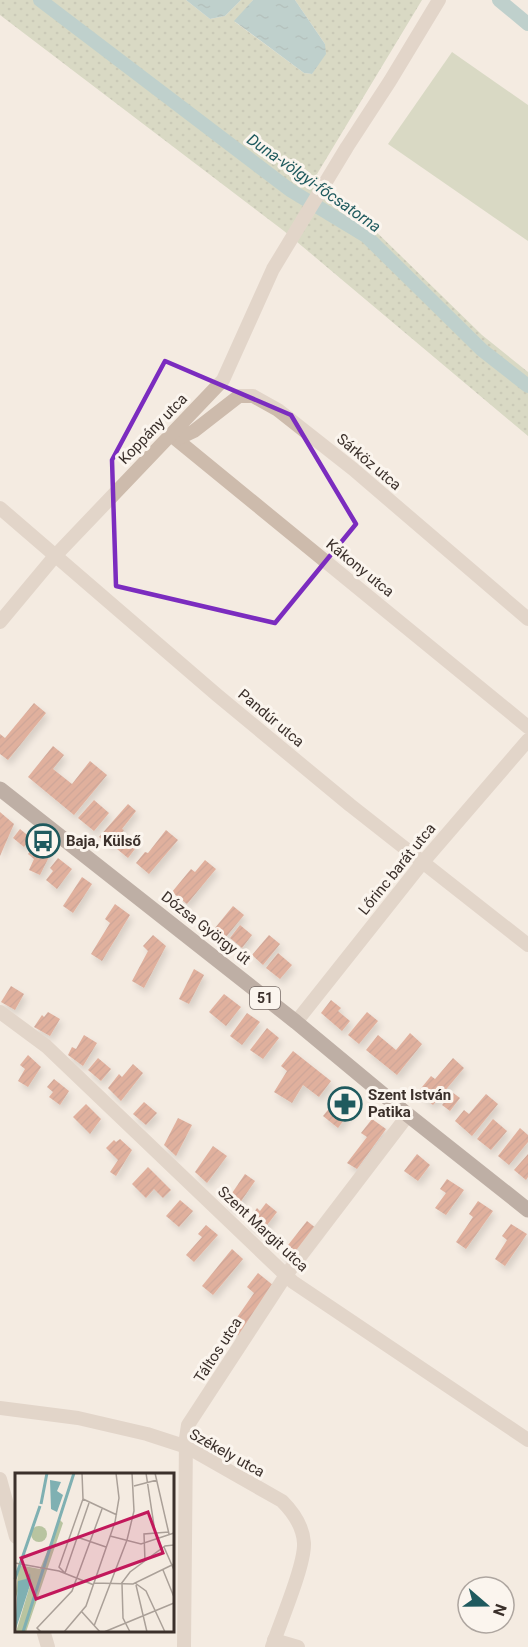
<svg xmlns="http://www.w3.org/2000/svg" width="528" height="1647" font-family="Roboto,sans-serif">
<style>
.grass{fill:url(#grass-dots)}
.pitch{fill:#b8c4a0}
.water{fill:url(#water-ripples)}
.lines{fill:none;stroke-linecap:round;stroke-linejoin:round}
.canal{stroke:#7fb0b2;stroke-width:14}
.building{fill:url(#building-hatch);filter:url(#shadow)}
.minor{stroke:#cdbbac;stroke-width:14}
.primary{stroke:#7d675c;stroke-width:15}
.marked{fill:none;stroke:#7b2cbf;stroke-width:4.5;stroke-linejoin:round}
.labels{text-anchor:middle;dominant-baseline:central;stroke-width:6;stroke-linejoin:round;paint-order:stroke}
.shield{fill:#fbf5ee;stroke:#756b66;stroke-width:1.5}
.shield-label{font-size:14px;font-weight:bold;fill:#3b302b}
.street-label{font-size:15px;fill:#3b302b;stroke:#fbf5ee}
.poi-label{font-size:15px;font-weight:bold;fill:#3b302b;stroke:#fbf5ee;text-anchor:start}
.water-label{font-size:16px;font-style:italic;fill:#1f5a5e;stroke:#fbf5ee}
.inset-river{fill:none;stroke:#7fb0b2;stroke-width:3}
.inset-road{fill:none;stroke:#aaa098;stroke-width:1.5}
.view{fill:#c2185b;fill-opacity:0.15;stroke:#c2185b;stroke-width:3}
.inset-edge{fill:none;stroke:#3b302b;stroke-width:3}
</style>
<defs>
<pattern id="grass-dots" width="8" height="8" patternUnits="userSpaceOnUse" patternTransform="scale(1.5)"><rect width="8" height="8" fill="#b8c4a0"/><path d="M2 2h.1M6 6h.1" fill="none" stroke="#97a083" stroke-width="1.8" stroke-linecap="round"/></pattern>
<pattern id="water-ripples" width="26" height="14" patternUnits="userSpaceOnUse" patternTransform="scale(1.5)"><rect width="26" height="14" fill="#7fb0b2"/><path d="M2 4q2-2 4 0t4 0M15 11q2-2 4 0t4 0" fill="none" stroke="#699091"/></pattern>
<pattern id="building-hatch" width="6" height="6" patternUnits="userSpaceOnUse" patternTransform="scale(1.5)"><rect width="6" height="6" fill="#c8694b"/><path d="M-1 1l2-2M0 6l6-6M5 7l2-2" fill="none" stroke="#a4573f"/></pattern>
<filter id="shadow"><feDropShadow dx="3" dy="5" stdDeviation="3" flood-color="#0004"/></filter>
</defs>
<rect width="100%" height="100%" fill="#f4ebe1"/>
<!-- grass -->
<path class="grass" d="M0,0H186L210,19L225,16L241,0H253L235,22L304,73L312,74L325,44L295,0H422L317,174L482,335L528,372V436L284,231L0,15Z"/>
<!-- pitch -->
<path class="pitch" d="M452,52L528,105V241L388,144Z"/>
<!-- water -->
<g class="water">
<path d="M186,0H241L225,16L210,19Z"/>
<path d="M253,0H295L325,44L326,54L312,74L304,73L234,21Z"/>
</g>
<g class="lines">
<!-- canal -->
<g class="canal">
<path d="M40,0L290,190L366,236L482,350L528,386"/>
<path d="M499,0L528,24"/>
</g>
</g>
<!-- building -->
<g class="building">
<path d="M34,703L46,713L8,760L0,754V734L5,738Z"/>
<path d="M53,746L64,755L53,769L72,784L90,761L107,775L74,815L28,777Z"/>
<path d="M94,800L109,813L94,831L78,818Z"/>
<path d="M128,804L136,811L122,829L124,830L111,846L99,837Z"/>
<path d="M0,812L14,824L0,856Z"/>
<path d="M20,829L31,838L24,847L13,838Z"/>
<path d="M166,830L178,840L149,874L136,863L145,852L148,853Z"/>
<path d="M127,836L138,845L128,858L117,849Z"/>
<path d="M37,843L51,853L40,875L29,870L34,859L28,854Z"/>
<path d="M58,858L72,869L57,889L46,880L53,871L50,868Z"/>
<path d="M205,860L216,869L187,904L172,892L191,869L195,872Z"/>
<path d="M82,877L92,884L73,913L63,906Z"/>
<path d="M115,904L130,915L102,961L91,954L110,923L105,919Z"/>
<path d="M233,906L244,915L226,937L215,928Z"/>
<path d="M240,925L252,935L242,948L230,938Z"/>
<path d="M153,935L166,946L144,988L132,981L148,951L143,946Z"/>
<path d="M269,935L280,944L263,965L252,955Z"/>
<path d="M278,953L292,965L280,979L266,968Z"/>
<path d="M194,969L204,975L189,1004L179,999Z"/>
<path d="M11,986L24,994L15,1010L1,1002Z"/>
<path d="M224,994L241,1007L226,1026L209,1012Z"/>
<path d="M331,1000L341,1008L338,1011L350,1021L342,1031L321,1013Z"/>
<path d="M48,1012L60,1019L50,1036L34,1027L42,1015L44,1017Z"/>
<path d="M367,1012L378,1021L359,1044L348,1035Z"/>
<path d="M247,1013L260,1022L242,1045L230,1036Z"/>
<path d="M267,1028L279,1038L263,1059L250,1050Z"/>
<path d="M410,1033L422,1044L397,1075L366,1050L378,1035L396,1050Z"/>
<path d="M84,1035L97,1043L83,1066L68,1055L72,1047L76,1049Z"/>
<path d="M293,1051L331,1081L319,1097L303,1085L292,1103L274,1092L287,1071L281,1066Z"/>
<path d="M28,1055L41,1067L28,1087L18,1081L25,1069L20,1065Z"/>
<path d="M98,1058L111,1069L101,1081L88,1070Z"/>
<path d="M453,1058L464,1068L433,1105L418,1092L431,1076L435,1079Z"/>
<path d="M133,1064L143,1073L121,1101L108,1088L119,1074L122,1077Z"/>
<path d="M54,1079L69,1091L60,1105L49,1097L53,1092L47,1087Z"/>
<path d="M452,1092L460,1098L450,1111L442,1105Z"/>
<path d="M341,1094L355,1105L338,1128L323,1116Z"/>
<path d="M486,1094L498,1104L472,1136L455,1121L464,1110L469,1114Z"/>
<path d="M144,1102L157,1113L146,1125L133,1114Z"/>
<path d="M86,1104L101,1119L90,1134L73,1117Z"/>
<path d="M178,1118L192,1125L176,1156L164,1145Z"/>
<path d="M372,1119L386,1129L357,1169L347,1163L367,1137L361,1133Z"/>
<path d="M493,1119L507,1131L491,1150L477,1139Z"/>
<path d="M520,1128L528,1135V1142L509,1165L498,1156Z"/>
<path d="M120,1139L132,1150L116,1176L110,1172L118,1160L106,1148L114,1140L116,1142Z"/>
<path d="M213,1146L227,1156L207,1183L195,1172Z"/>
<path d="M417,1154L430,1165L418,1181L404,1171Z"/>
<path d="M528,1154V1177L526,1180L514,1170Z"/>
<path d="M148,1167L171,1190L163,1198L154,1189L146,1198L132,1184Z"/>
<path d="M245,1174L255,1181L235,1210L226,1202Z"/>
<path d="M447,1179L464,1190L446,1215L435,1208L446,1193L440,1189Z"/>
<path d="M180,1200L193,1211L179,1227L166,1216Z"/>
<path d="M478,1201L493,1211L466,1249L456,1242L473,1217L469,1214Z"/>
<path d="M266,1203L277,1212L261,1233L247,1222L257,1208L260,1211Z"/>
<path d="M307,1221L317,1229L292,1262L281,1254Z"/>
<path d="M511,1224L527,1234L505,1266L495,1259L507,1240L502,1236Z"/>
<path d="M206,1225L218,1235L194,1262L186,1255L202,1237L198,1234Z"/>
<path d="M232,1249L243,1259L213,1295L202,1286Z"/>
<path d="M258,1273L274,1286L239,1336L229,1329L254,1293L247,1287Z"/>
</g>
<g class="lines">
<!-- minor -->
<g class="minor">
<path d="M171,435L528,727"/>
<path d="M177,439L194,431L239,396H253L278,410L353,469L528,619"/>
<path d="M0,508L217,695L350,805L528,945"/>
<path d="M0,622L55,556L223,380L273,269L347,147L390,81L439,0"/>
<path d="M0,1012L46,1046L293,1282L528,1440"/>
<path d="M296,1022L423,862L528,740"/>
<path d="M0,1408L78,1418L147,1434L187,1447L282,1501C293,1512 303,1526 304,1543C305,1565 280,1623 272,1647"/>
<path d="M0,1479L16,1537"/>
<path d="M43,1630L48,1647"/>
<path d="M274,1640L298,1647"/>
<path d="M184,1647L186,1438L188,1425L286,1275L408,1115"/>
</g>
<!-- primary -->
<path class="primary" d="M0,789L296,1022L408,1115L528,1210"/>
</g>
<!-- marked area -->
<path d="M0 0H528V1647H0ZM165,361L291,415L356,524L275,623L116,586L112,460Z" fill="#f4ebe1" fill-opacity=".55" fill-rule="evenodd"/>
<path class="marked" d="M165,361L291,415L356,524L275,623L116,586L112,460Z"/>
<!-- icons -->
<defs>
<g id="bus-ring" transform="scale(1.725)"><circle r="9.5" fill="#fbf5ee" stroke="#1f5a5e" stroke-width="1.5"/><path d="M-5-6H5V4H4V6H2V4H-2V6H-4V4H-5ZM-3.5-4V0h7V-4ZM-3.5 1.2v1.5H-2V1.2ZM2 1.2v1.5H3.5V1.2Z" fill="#1f5a5e"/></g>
<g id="pharmacy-ring" transform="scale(1.725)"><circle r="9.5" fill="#fbf5ee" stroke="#1f5a5e" stroke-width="1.5"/><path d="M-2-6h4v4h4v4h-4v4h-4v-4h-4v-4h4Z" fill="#1f5a5e"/></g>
</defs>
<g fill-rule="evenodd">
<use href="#bus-ring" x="43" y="841"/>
<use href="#pharmacy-ring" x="345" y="1104"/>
</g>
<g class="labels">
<!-- shield labels -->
<rect class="shield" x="250" y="987" width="30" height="22" rx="4.5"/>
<g class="shield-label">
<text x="265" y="998">51</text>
</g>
<!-- street labels -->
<g class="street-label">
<text transform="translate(153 429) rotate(-46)">Koppány utca</text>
<text transform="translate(369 462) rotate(40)">Sárköz utca</text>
<text transform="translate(360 568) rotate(39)">Kákony utca</text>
<text transform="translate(271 718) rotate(40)">Pandúr utca</text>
<text transform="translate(397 869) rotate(-51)">Lőrinc barát utca</text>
<text transform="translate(206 928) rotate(38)">Dózsa György út</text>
<text transform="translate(263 1229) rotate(43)">Szent Margit utca</text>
<text transform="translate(218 1350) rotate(-57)">Táltos utca</text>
<text transform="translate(227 1453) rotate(29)">Székely utca</text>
</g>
<!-- poi labels -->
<g class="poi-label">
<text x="66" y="841">Baja, Külső</text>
<text x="368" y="1095">Szent István<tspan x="368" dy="17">Patika</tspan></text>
</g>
<!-- water labels -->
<g class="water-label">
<text transform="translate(314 183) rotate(35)">Duna-völgyi-főcsatorna</text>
</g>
</g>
<!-- overview -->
<g transform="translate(15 1473)">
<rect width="159" height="159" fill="#f4ebe1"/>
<path d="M45,47L48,50L11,159H1L16,109L3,118L0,127L4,92L25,96Z" fill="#b8c4a0"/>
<path d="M16 61a8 8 0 1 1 16 0a8 8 0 1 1-16 0Z" fill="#b8c4a0"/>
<path d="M35,7L46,9L42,18L48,22L42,39L36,36ZM15,100L16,109L0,159L3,108L11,106Z" fill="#7fb0b2"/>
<path class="inset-river" d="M26,31L32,0M0,106L25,33M8,159L59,0"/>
<path class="inset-road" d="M131,0L140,59M140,0L154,61M119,13L142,7M68,26L102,42M95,63L126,71L159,60M62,64L91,74M149,74L159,97M130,88L129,61L154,59M0,90L44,98L79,112M148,97L159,124M50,100L44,94L68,26L67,0M50,100L74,30M79,110L118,111L159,91M120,110L131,118L150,159M106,111L115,99L150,73L159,72M107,111L108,145L115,159M121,112L132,159M67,139L85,159M79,153L112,67L119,38L117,0M26,159L22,155L57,118L87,36M49,159L71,133L100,49L104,25L101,0M89,159L159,130"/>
<path class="view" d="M133,39L148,80L21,126L6,85Z"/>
<rect width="159" height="159" class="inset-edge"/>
</g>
<!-- north arrow -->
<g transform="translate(486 1605) rotate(110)"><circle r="28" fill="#fbf5ee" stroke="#aea6a0" stroke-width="1.5"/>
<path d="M0-4.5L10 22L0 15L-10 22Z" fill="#1f5a5e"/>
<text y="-9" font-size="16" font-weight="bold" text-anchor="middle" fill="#3b302b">N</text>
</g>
</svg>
